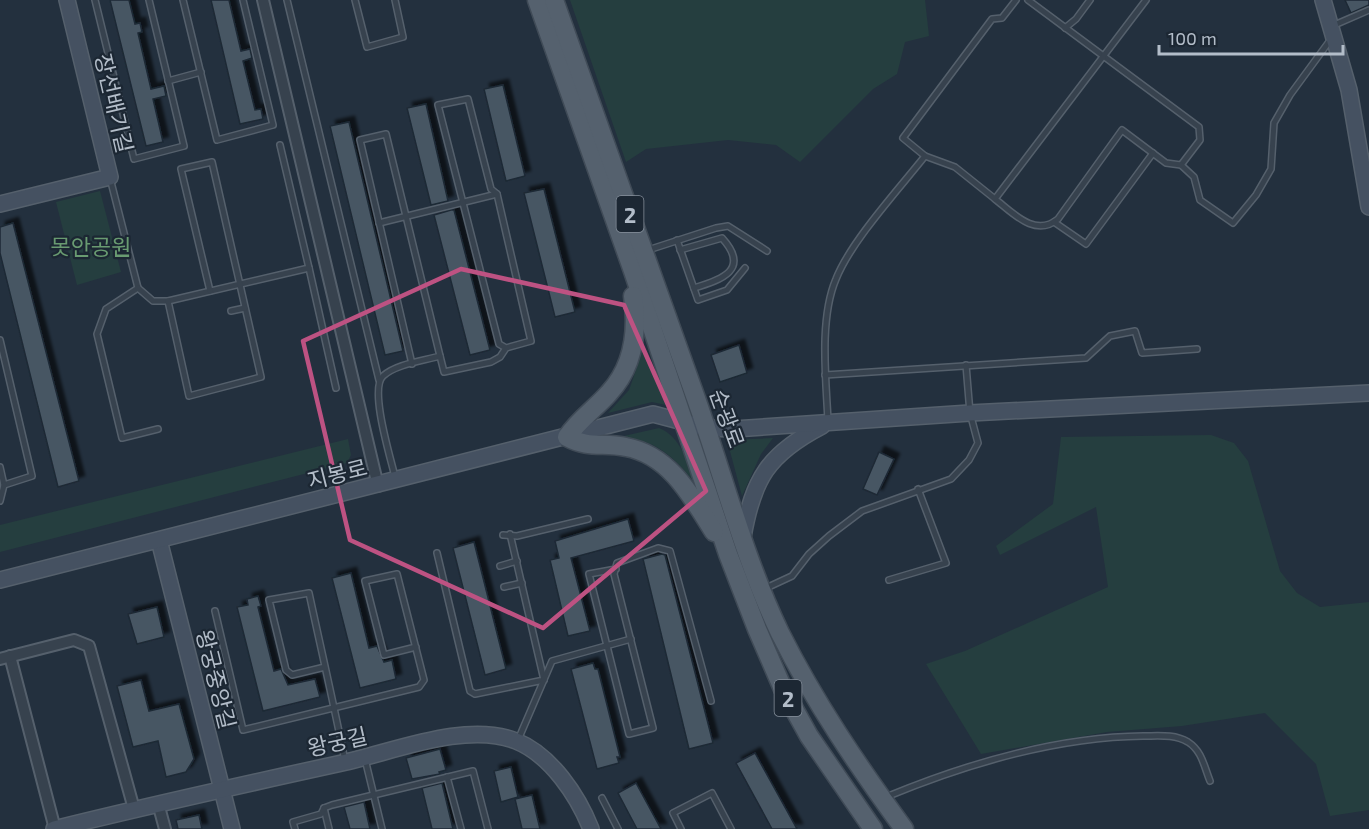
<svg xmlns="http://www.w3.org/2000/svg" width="1369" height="829" font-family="'Exo 2','Noto Sans KR',sans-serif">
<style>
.green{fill:#253e3f}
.building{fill:#475664;stroke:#1e2935;stroke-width:1.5;filter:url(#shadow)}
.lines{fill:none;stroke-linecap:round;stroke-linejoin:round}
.lane-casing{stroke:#55606c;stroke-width:8}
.street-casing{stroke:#55606c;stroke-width:14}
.secondary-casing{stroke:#55606c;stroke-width:18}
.primary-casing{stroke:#404b57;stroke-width:21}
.lane{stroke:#37424e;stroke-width:5}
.street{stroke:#37424e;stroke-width:10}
.secondary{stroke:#455161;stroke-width:15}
.primary{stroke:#55616e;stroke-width:18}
.marked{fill:none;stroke:#bd5282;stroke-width:4.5;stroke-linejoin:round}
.labels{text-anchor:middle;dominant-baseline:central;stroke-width:4.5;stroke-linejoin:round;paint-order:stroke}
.shield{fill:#1c2733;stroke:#86909c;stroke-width:1.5}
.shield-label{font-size:21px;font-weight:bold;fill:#b3bdc9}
.street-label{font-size:22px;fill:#b3bdc9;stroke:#1c2733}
.park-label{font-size:22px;fill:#699b71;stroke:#1c2733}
</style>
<defs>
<filter id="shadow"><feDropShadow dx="5.5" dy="-5.5" stdDeviation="1.5" flood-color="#0009"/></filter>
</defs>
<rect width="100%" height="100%" fill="#23303e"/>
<!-- green -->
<g class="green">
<path d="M570,0H925L929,36L905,42L897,74L873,89L800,162L776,145L728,140L646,149L626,162Z"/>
<path d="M100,191L121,272L77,285L56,202Z"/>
<path d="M644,347L666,405L652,402L608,413L629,390Z"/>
<path d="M659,428C680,436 688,462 695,483C671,454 655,438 615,438Z"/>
<path d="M1211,435L1234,443L1248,461L1280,571L1297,593L1320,607L1369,602V810L1330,816L1316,764L1265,713L1182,726L1107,732L981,754L926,664L965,651L1108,587L1096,507L1000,555L996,546L1053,504L1061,437Z"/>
<path d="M773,438L761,454L742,496L727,440Z"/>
<path d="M348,439L351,455L347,463L0,552V525Z"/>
</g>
<!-- building -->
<g class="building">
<path d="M110,0H129L135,24L140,23L142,32L138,33L151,89L164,86L166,96L153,99L163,142L146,146Z"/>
<path d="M211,0H229L241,51L250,49L252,58L243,61L255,110L261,109L263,119L240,124Z"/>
<path d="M1345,0H1369V5L1351,13Z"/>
<path d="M503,85L525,176L506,181L484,89Z"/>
<path d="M426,104L448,201L431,205L407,108Z"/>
<path d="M349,122L403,351L385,355L330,126Z"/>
<path d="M544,189L575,312L555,317L524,193Z"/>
<path d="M451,210H454L490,350L470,355L434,215Z"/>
<path d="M13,223L79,481L58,487L0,253V227Z"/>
<path d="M739,345L747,373L720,382L711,355Z"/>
<path d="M879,452L894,459L877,495L863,489Z"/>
<path d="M628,519L634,541L571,558L590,631L568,636L550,560L559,558L555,541Z"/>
<path d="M474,542L506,669L485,675L453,548Z"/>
<path d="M662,554L665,555L713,743L689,749L643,559Z"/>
<path d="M351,573L369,648L377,646L384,662L392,660L396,679L360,688L332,578Z"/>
<path d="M258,596L261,606L258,607L274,671L281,669L288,685L315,679L320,697L263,711L237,607L248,605L247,599Z"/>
<path d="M157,607L164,637L137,644L128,614Z"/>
<path d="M593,663L595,669H598L620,757H617L619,763L597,769L571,669Z"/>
<path d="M141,680L149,711L179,704L194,759L186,772L166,777L158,741L133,747L117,686Z"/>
<path d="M440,749L446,770L439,772L440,774L412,779L406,758Z"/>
<path d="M755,753L797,829H772L736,763Z"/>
<path d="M511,767L518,797L501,802L494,771Z"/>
<path d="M442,783L453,829H432L422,788Z"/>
<path d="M636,783L661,829H637L618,793Z"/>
<path d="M532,795L540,829H522L515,799Z"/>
<path d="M364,802L370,829H350L344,807Z"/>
<path d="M199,815L202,829H178L176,820Z"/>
</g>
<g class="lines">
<!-- lane casing -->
<g class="lane-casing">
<g id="lane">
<path d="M95,0L134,159L184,146L149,0"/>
<path d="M183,0L217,140L273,125L243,0"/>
<path d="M287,0L379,380"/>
<path d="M355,0L367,47L403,37L395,0"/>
<path d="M1028,0L1199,127L1200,140L1181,165"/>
<path d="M1146,0L995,199C1013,213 1035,238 1058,219L1122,130L1166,163L1181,165L1194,177L1200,200L1233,223L1256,195L1271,169L1274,123L1290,95L1331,39"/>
<path d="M1332,26L1369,10"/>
<path d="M1065,28L1076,19L1090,0"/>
<path d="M168,81L201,72"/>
<path d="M925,156L903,138L992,19L1002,18L1016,0"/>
<path d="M110,178L138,288L106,309L97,334L122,438L158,429"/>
<path d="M1054,222L1086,244L1153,153"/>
<path d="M379,223L497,194"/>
<path d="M677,240L698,300L727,290L745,268"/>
<path d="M680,250L722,238C751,270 721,280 694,288"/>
<path d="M645,251L716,228L728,226L767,251"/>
<path d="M309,268L336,388"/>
<path d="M138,288L153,301H168L309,268L280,145"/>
<path d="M168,301L189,396L261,377L212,162L181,169L210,291"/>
<path d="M231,311L245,308"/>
<path d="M0,340L32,476L4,485L0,467"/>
<path d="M440,356L444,372L491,362L500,357L506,348L531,341L497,194L491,189L468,99L438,105L499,344L506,348"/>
<path d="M825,375L1086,358L1110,336L1135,331L1142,353L1197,349"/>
<path d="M828,421C826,379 819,319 836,279C851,241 899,189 925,156L955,167L995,199"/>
<path d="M395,477C391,459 369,389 383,376C396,364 423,361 440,356L386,134L360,140L412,364"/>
<path d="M0,501L4,485"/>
<path d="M503,535L517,536L588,519"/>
<path d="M437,553L470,691L475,694L544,680L510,534"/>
<path d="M500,566L517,561"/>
<path d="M616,569L589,574L629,734L653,728L614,574L617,563L658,548L670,551L711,701"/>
<path d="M889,580L946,563L918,489"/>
<path d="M504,587L522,583"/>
<path d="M764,589L792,576L809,554L829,536L862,511L951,479L969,460L978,443L970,413L966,365"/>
<path d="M215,611L243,730L419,687L424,680L397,574L365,581L384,655L416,647"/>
<path d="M325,667L292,675L286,670L269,600L309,593C321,649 334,705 345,761"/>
<path d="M518,740L552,661L631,639"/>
<path d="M365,759L382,829"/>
<path d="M447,777L461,829"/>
<path d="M886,797C966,764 1055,737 1143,736C1159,736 1174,734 1188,742C1202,751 1204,766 1210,781"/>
<path d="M602,798L618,829"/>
<path d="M324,808L329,829"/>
<path d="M295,829L293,822L321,814L324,808L332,805L473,771L488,829"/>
<path d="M681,829L673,813L712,793L731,829"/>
</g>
</g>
<!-- street casing -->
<g class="street-casing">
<g id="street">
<path d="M263,0L378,486"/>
<path d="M10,656L55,829"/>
<path d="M0,659L74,640L89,646L134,809"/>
<path d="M158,803L165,829"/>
</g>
</g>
<!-- secondary casing -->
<g class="secondary-casing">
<g id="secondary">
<path d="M1323,0L1349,90L1369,207"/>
<path d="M0,204L110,177L67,0"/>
<path d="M743,537C753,479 768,454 822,426"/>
<path d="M159,540L232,829"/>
<path d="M0,580L653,414L706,428L734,429L970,413L1369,393"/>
<path d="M54,829C150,805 246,784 342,763C393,752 466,721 516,741C551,755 578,796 591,829"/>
</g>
</g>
<!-- primary casing -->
<g class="primary-casing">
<g id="primary">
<path d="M537,0L633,271L728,554L757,629L783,689L809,736L873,829"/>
<path d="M554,0C601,130 646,260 693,390C722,470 743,556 780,633C815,703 858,766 904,829"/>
<path d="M633,296C638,331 634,366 609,393C595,409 579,419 567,437C589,449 603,442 626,447C670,455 692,497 714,532"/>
</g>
</g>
<!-- lane -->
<use href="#lane" class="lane"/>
<!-- street -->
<use href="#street" class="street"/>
<!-- secondary -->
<use href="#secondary" class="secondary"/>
<!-- primary -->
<use href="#primary" class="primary"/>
</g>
<!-- marked area -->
<path class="marked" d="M461,269L624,305L706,491L543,628L350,540L303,341Z"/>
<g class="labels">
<!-- shield labels -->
<g class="shield">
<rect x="616.5" y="196" width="27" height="36" rx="4.5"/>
<rect x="774.5" y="680" width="27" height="36" rx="4.5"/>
</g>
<g class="shield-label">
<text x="630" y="214">2</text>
<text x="788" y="698">2</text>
</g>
<!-- street labels -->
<g class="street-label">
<text transform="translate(115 103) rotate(77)">장선배기길</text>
<text transform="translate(728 418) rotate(70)">순광로</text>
<text transform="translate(337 473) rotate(-14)">지봉로</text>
<text transform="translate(217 679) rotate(76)">왕궁중앙길</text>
<text transform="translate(337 741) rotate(-13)">왕궁길</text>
</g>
<!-- park labels -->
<g class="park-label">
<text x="91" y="246">못안공원</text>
</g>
</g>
<!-- scale -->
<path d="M1159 45v9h184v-9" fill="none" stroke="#b3bdc9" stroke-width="3"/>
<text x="1168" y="45" font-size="18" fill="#b3bdc9" stroke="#1c2733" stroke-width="4.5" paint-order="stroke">100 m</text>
</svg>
